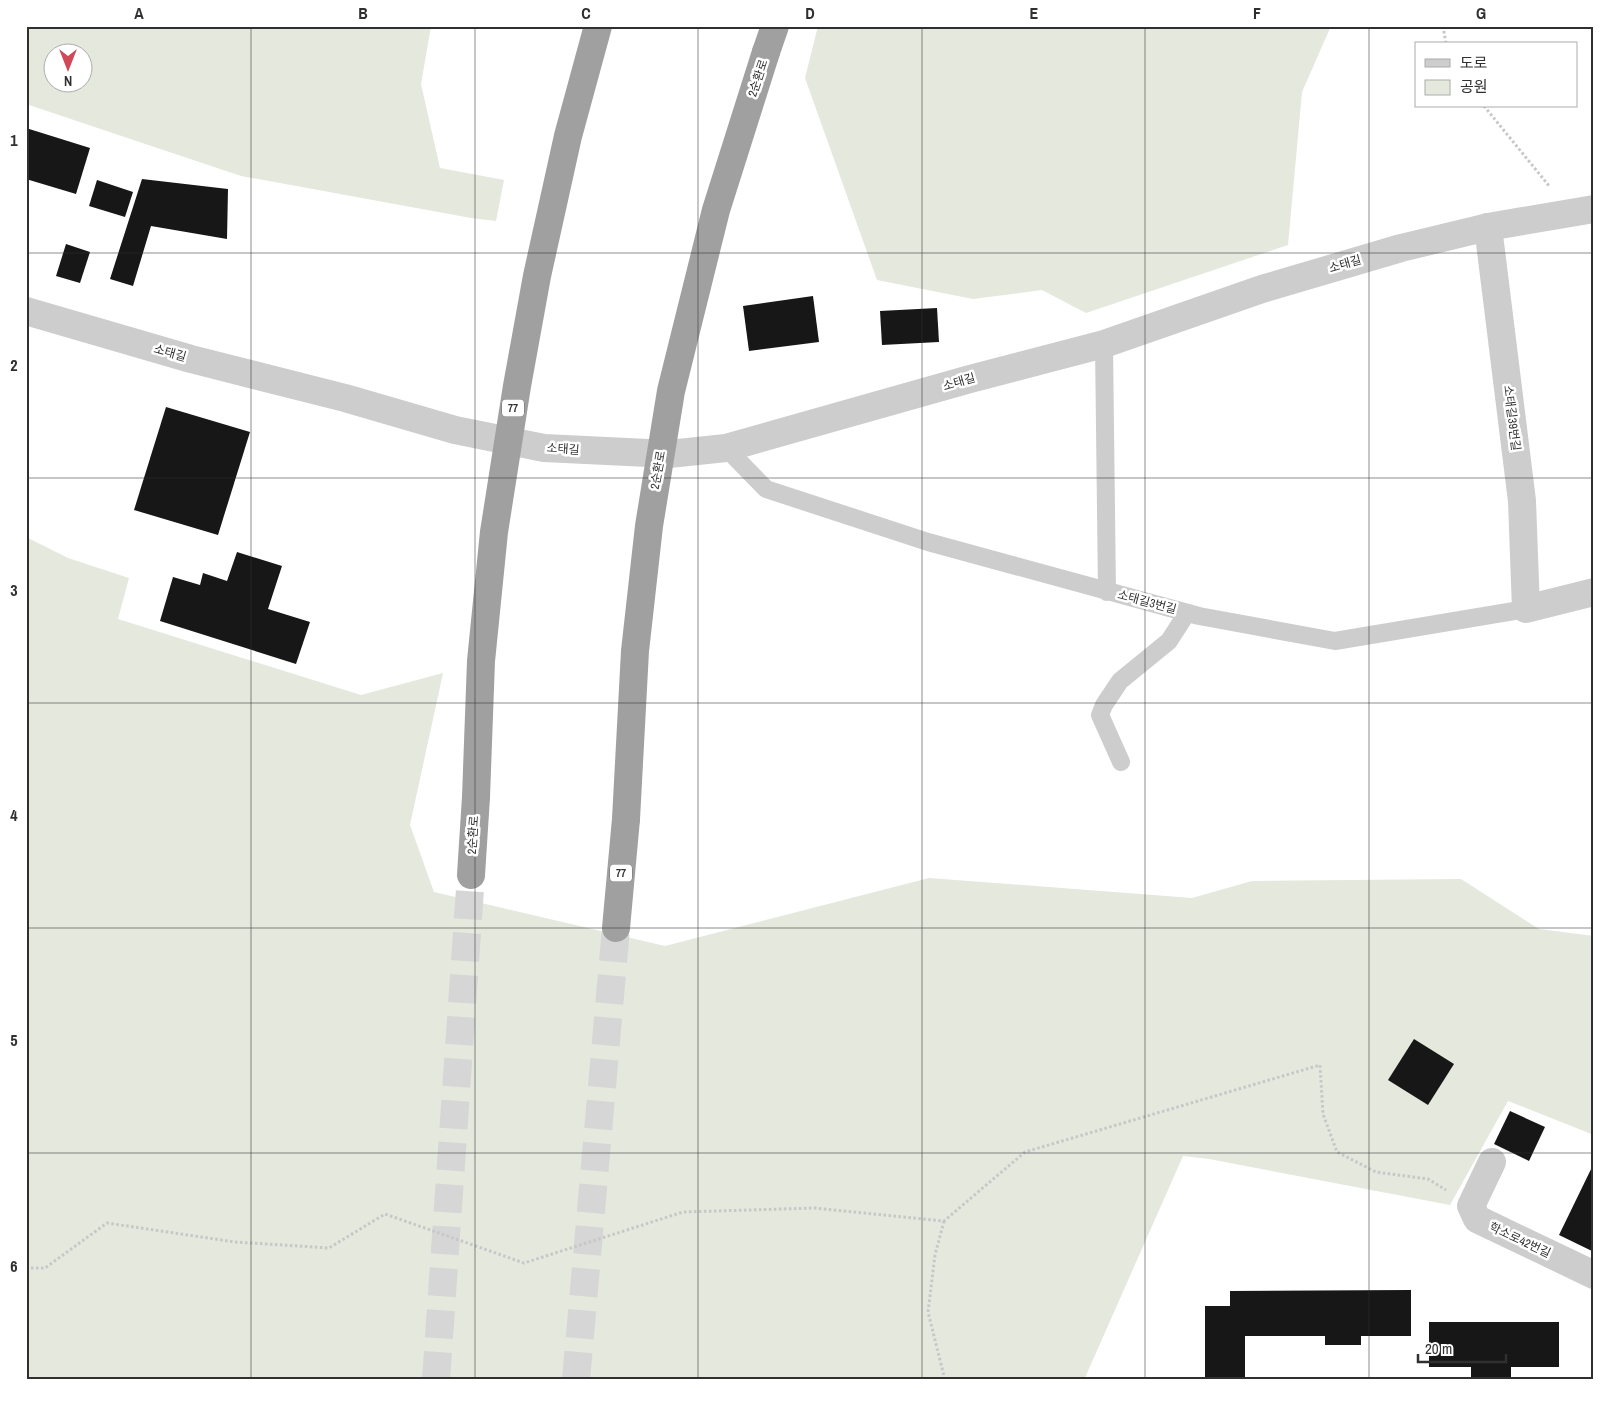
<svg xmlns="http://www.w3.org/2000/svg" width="1620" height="1406" font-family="'Archivo Narrow','Noto Sans KR',sans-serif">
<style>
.green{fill:#e4e8dd;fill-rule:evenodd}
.building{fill:#171717}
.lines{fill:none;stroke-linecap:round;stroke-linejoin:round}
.trunk-tunnel{stroke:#d6d6d6;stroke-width:28;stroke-dasharray:28 14;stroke-linecap:butt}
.path{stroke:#c7c7c7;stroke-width:3;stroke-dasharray:2.5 2.5;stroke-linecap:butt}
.service{stroke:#cdcdcd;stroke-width:18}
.minor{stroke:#cdcdcd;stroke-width:28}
.trunk{stroke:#a0a0a0;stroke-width:28}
.trunk-bridge{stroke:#a0a0a0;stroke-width:28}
.grid{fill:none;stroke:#303030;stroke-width:1;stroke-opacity:0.55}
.labels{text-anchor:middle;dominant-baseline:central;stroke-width:5;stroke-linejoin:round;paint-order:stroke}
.shield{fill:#fff;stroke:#6e6e6e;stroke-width:1}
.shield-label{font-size:11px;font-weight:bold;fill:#303030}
.street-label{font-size:12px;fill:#303030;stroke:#fff}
.neatline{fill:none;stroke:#303030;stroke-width:2}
.grid-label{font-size:16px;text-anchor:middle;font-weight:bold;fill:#303030}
</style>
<rect width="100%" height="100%" fill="#fff"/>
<!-- green -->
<g class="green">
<path d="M26,26H431L421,84L440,168L504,180L496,221L471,218L241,176L26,104ZM52,52H82V82H52Z"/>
<path d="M818,26H1331L1302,92L1288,245L1086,313L1042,290L973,299L877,280L805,78Z"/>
<path d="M26,537L68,558L129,578L118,619L361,695L443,673L410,825L434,892L665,946L929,878L1192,898L1252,881L1461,879L1539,929L1594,936V1135L1508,1101L1450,1205L1209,1159L1183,1156L1084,1380H26Z"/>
</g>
<!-- building -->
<g class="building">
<path d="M26,128L90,148L76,194L26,179Z"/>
<path d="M142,179L228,189L227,239L151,226L133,286L110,279Z"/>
<path d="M97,180L133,192L125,217L89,206Z"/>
<path d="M66,244L90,252L80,283L56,276Z"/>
<path d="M813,296L819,342L749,351L743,306Z"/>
<path d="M937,308L939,342L882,345L880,311Z"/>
<path d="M166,407L250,432L218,535L134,510Z"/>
<path d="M237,552L282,566L268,609L310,622L296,664L160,621L173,577L200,585L203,573L227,581Z"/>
<path d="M1414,1039L1454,1064L1428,1105L1388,1080Z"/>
<path d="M1510,1111L1545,1127L1529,1161L1494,1144Z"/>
<path d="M1594,1163V1252L1559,1235Z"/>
<path d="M1411,1290V1336H1361V1345H1325V1336H1245V1380H1205V1306H1230V1291Z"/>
<path d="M1429,1322H1559V1367H1511V1378H1471V1367H1429Z"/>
</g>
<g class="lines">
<!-- trunk-tunnel -->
<g class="trunk-tunnel">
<path d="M436,1380L471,875"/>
<path d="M576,1380L616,928"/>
</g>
<!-- path -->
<g class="path">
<path d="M1443,26L1446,44"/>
<path d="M1484,106L1550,187"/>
<path d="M944,1221L935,1255L928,1312L945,1380"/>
<path d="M26,1268H45L107,1223L235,1242L329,1248L385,1214L524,1263L683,1212L815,1208L944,1221L1025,1152L1320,1065L1323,1114L1337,1152L1376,1172L1428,1179L1446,1190"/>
</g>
<!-- service -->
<g class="service">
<path d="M1104,344L1107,592"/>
<path d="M726,448L766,489L928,542L1199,616L1335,641L1526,609"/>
<path d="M1121,762L1100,715L1104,705L1120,681L1169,641L1187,613"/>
</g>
<!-- minor -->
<g class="minor">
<path d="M1488,227L1522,501L1526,609L1594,592"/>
<path d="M26,311L191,359L345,398L455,430L544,448L669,454L726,448L970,379L1104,344L1262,289L1401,248L1488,227L1594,209"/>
<path d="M1492,1162L1471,1206L1477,1219L1594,1275"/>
</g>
<!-- trunk -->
<g class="trunk">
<path d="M766,52L775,26"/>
<path d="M471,875L476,797"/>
<path d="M616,928L626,819"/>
</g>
<!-- trunk-bridge -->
<g class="trunk-bridge">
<path d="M476,797L481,661L494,532L517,386L537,276L568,136L598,26"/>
<path d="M626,819L635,651L649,526L671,391L716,210L766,52"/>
</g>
</g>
<!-- grid -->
<path class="grid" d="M251,26V1380M475,26V1380M698,26V1380M922,26V1380M1145,26V1380M1369,26V1380M26,253H1594M26,478H1594M26,703H1594M26,928H1594M26,1153H1594"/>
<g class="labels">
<!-- shield labels -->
<g class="shield">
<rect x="502" y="399.5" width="22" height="17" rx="4"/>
<rect x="610" y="864.5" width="22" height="17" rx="4"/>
</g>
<g class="shield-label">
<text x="513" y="408">77</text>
<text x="621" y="873">77</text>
</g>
<!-- street labels -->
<g class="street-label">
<text transform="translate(758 78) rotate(-72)">2순환로</text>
<text transform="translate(1345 264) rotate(-16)">소태길</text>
<text transform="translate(170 353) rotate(16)">소태길</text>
<text transform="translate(959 382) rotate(-16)">소태길</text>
<text transform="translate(1512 418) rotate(83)">소태길39번길</text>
<text transform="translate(563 449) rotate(4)">소태길</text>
<text transform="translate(658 470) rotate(-80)">2순환로</text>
<text transform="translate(1147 602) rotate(15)">소태길3번길</text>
<text transform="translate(473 835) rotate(-86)">2순환로</text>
<text transform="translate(1520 1240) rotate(25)">학소로42번길</text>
</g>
</g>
<!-- border -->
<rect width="1620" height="1406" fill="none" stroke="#ffffff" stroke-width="55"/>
<!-- legend -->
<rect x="1415" y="42" width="162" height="65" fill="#ffffff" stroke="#acacac"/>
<rect x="1425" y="59" width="25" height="8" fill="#cdcdcd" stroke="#acacac"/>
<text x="1460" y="68" font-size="15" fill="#303030">도로</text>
<rect x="1425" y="80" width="25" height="15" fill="#e4e8dd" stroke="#acacac"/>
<text x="1460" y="92" font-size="15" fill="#303030">공원</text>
<!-- north arrow -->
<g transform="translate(68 68) rotate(180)"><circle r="24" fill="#ffffff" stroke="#acacac"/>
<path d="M0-4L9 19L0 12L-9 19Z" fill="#d04958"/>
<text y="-8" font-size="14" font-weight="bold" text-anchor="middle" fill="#303030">N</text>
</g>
<!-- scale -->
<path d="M1418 1354v8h88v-8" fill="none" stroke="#303030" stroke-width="2.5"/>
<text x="1425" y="1354" font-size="15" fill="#303030" stroke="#ffffff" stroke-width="4" paint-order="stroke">20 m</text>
<rect x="28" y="28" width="1564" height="1350" class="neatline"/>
<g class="grid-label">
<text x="139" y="19">A</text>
<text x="363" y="19">B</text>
<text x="586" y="19">C</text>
<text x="810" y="19">D</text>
<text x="1034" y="19">E</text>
<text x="1257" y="19">F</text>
<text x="1481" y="19">G</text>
<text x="14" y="146">1</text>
<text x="14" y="371">2</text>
<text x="14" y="596">3</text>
<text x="14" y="821">4</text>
<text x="14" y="1046">5</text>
<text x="14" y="1272">6</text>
</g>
</svg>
